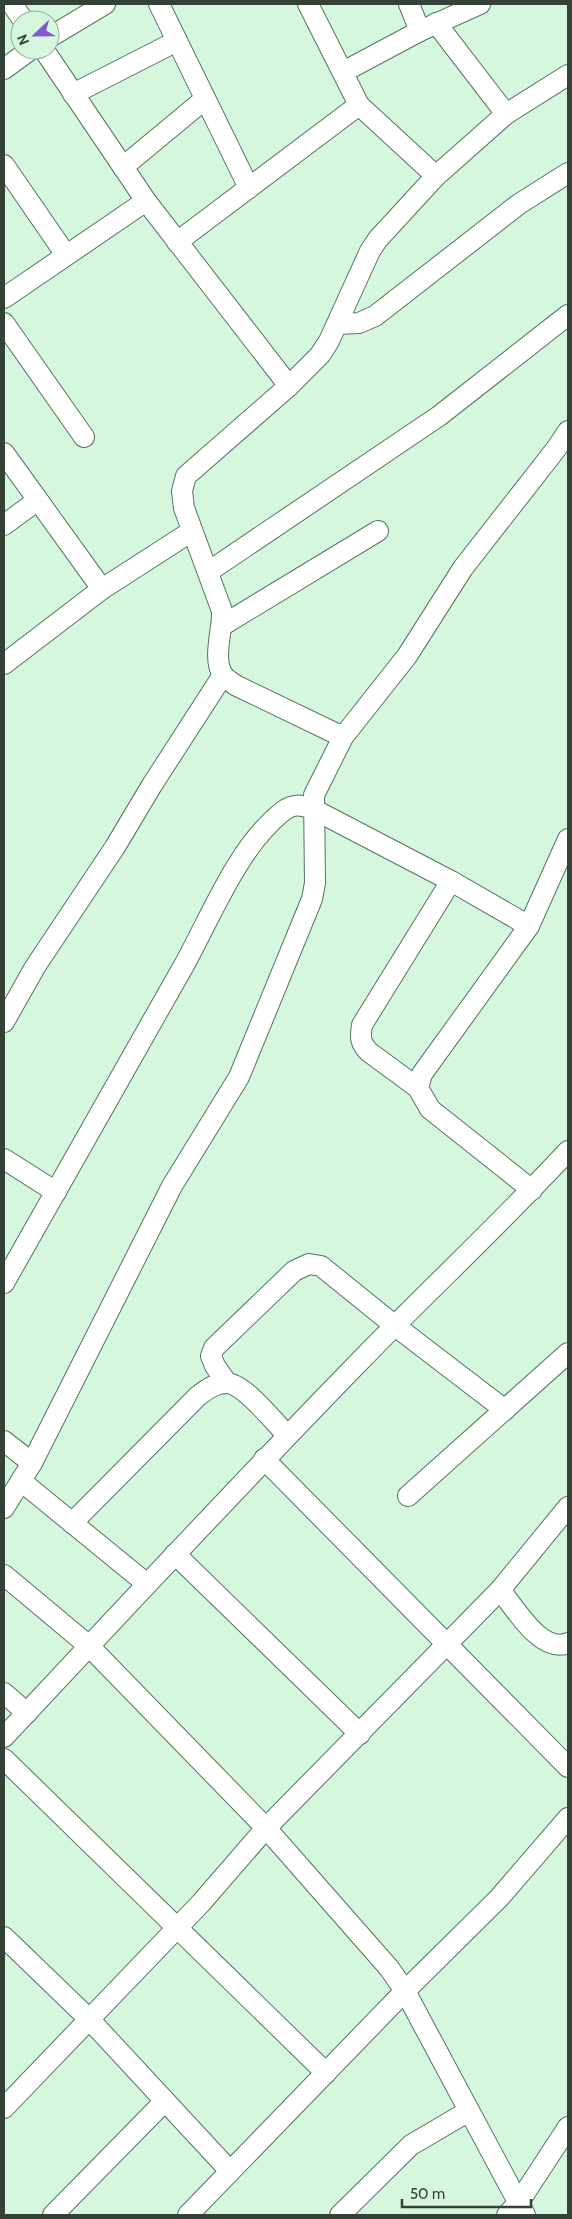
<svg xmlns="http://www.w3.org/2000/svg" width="572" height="2219" font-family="Cabin,sans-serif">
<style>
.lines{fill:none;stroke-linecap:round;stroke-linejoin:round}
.minor-casing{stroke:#55745f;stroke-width:22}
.minor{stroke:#fff;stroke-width:20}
</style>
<rect width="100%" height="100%" fill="#d4f7de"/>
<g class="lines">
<!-- minor casing -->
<g class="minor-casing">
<g id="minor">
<path d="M12,4L23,20"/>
<path d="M159,4L249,188"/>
<path d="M308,4L359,105L436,176"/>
<path d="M409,4L420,31"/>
<path d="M436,23L506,114"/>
<path d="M50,37L105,4"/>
<path d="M44,50L146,201L289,386"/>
<path d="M4,69L30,50"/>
<path d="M343,72L420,31L480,4"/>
<path d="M568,75L506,114L436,176L378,239L370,251L329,341L320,355L289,386L186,476L182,491L184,508L222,611C223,629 212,659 223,675C225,679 232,682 235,685L343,737L407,656L463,568L556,449L568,431"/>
<path d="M73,94L177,41"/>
<path d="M4,165L66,255"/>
<path d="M123,167L205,99"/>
<path d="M177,242L359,105"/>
<path d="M4,298L146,201"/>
<path d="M4,323L84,437"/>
<path d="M337,324L359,323L375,316L519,204L568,173"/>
<path d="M4,453L102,589"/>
<path d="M4,525L38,500"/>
<path d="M208,572L439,416L568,315"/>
<path d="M223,625L378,531"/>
<path d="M4,664L102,589L192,531"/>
<path d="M4,1022L35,967L115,847L152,785L223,675"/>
<path d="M418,1088L369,1052C360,1043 360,1037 362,1025L451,881"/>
<path d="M4,1159L56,1192"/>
<path d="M532,1190L430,1109L418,1088L422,1074L529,926L568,839"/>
<path d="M4,1283C64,1178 123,1072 183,967C211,917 237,848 282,812C293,803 301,805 313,809L451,881L529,926"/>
<path d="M227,1383L215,1366L211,1356L214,1348L294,1271L309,1264L321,1266L394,1325L505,1410"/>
<path d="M4,1441L32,1463"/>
<path d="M264,1459L568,1767"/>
<path d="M21,1481L147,1584"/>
<path d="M408,1496L568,1353"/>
<path d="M4,1508L32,1463L172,1186L239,1077L312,899L315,883L314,795L343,737"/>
<path d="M72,1523L198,1396C206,1390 215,1383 226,1383C244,1383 274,1422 287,1435"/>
<path d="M175,1554L360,1734"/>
<path d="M4,1575L89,1646L266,1828L389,1968L405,1991L525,2215"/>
<path d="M500,1590C516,1609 541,1654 568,1643"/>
<path d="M4,1693L27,1713"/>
<path d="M4,1737C122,1611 240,1484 361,1360C429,1290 501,1223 568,1151"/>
<path d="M4,1759L326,2073"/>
<path d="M4,1937L89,2019L230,2171"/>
<path d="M4,2108L201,1903L266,1828L500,1590L568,1507"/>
<path d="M53,2215L165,2101"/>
<path d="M188,2215L405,1991L499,1898L568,1818"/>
<path d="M340,2215L411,2145L469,2111"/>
<path d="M507,2215L519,2202L568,2127"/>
</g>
</g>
<!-- minor -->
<use href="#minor" class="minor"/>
</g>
<!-- border -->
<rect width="572" height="2219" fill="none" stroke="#334137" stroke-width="10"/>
<!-- north arrow -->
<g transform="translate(35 35) rotate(248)"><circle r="24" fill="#d4f7de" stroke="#94ae9b"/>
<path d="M0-4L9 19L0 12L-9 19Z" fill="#8658d1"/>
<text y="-8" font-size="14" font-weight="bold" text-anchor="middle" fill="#334137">N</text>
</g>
<!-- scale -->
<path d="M402 2199v8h129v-8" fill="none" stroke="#334137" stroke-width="2.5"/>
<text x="410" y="2199" font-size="15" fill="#334137" stroke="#d4f7de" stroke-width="4" paint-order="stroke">50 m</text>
</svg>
